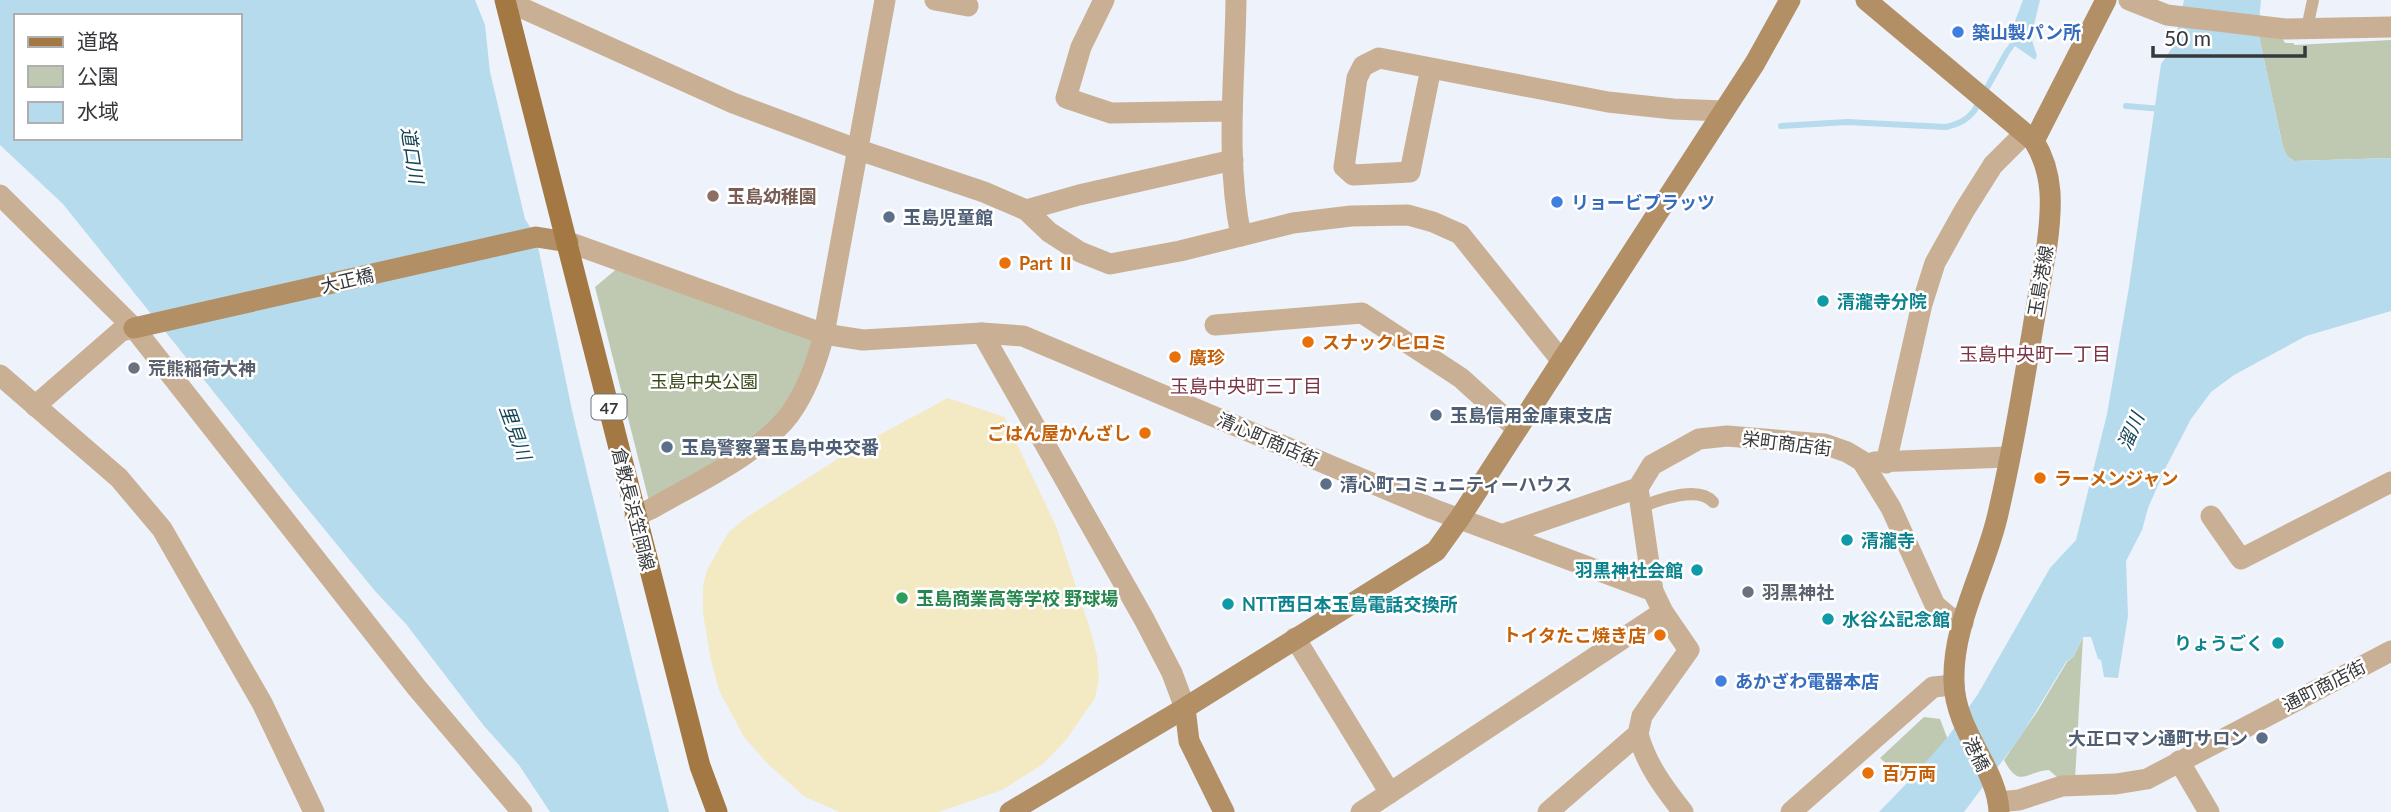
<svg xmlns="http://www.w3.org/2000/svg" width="2391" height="812" font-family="Lato,'Noto Sans JP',sans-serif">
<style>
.green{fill:#bfc9b2}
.sand{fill:#f3e9c3}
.water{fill:#b6dbec;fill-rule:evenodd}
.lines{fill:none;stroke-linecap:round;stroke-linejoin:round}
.stream{stroke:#b6dbec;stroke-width:6}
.lane{stroke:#c9b095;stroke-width:12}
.street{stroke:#c9b095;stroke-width:21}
.secondary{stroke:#b38f66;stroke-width:21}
.primary{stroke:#a37842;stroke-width:21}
.shop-dot{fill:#3f7fe0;stroke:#fff;stroke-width:2.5}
.education-dot{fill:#8d6e63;stroke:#fff;stroke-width:2.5}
.service-dot{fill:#5c6f8a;stroke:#fff;stroke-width:2.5}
.food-dot{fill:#e8710a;stroke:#fff;stroke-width:2.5}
.culture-dot{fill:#0f9aa8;stroke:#fff;stroke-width:2.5}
.worship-dot{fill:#6b7280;stroke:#fff;stroke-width:2.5}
.leisure-dot{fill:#2e9e5b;stroke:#fff;stroke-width:2.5}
.labels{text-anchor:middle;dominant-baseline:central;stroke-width:5;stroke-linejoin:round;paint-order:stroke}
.shield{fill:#fff;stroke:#737476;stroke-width:2}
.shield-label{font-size:16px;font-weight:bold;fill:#37383b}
.shop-label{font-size:18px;font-weight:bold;fill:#366cbe;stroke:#fff;text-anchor:start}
.education-label{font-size:18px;font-weight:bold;fill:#785e54;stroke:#fff;text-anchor:start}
.service-label{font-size:18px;font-weight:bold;fill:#4e5e75;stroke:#fff;text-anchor:start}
.food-label{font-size:18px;font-weight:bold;fill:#c56008;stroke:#fff;text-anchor:start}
.street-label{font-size:18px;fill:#37383b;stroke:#fff}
.culture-label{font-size:18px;font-weight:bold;fill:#0d838f;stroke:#fff;text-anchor:start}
.worship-label{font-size:18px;font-weight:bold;fill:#5b616d;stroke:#fff;text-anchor:start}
.park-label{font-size:18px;fill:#394a19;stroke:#fff}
.leisure-label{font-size:18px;font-weight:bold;fill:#27864d;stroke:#fff;text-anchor:start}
.water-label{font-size:19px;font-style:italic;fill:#144557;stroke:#fff}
.neighbourhood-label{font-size:19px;fill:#7c3546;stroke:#fff}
</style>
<rect width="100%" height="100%" fill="#eef2fa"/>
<!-- green -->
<g class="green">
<path d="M2258,32L2280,34L2285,43H2293L2295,45L2391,40V158L2294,161L2287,156L2283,147Z"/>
<path d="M625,262L824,334L789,415L651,509L595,287Z"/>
<path d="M2083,637L2075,779L2057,777L2049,770C2026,771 2020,790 2004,760L2037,712L2067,662L2074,656Z"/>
<path d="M1924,717L1940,719L1948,740L1908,783L1880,758Z"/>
</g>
<!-- sand -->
<path class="sand" d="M948,398L1004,417L1056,526L1091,632L1097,656L1099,678L1095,698L1066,740L1043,764L1002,790L939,812H840L805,797L767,763L744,737L719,690L711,660L703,613V586L707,570L728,533L744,519L853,449Z"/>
<!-- water -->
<g class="water">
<path d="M0,0H475L485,25L490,72L525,219L536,237L573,415L669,812H550L519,765L484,726L406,624L375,591L289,486L63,204L0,145ZM16,16H240V138H16Z"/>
<path d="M2023,0H2040L2031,37L2037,56L2035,60L2012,44L2009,37Z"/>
<path d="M2184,0H2261L2258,32L2283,147L2287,156L2294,161L2391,158V311L2306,336L2234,375L2211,392L2191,419L2167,465L2148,508L2142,530L2126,561L2128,616L2118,678L2104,677L2101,660L2098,659L2091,637H2083L2074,656L2066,662L2021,736L1964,812H1879L1909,781L1947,738L1978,694L2050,568L2076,540L2107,414L2129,287L2161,64L2174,45Z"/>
</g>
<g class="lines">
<!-- stream -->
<g class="stream">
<path d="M2126,106L2162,109"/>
<path d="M1781,126L1847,122L1946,127C1958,124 1966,121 1974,111L2007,52L2016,40"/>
</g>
<!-- lane -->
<g class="lane">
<path d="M2307,28L2313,0"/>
<path d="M1641,507C1658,500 1699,485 1713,502"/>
</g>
<!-- street -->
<g class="street">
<path d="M935,0L968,6"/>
<path d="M1104,0L1081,47L1066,98L1111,113L1232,111"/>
<path d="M1236,0C1235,78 1225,158 1241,236"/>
<path d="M2129,0L2167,15L2285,29L2391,27"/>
<path d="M522,8L733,103L859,150L984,192L1026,210L1049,232L1080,252L1110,264L1180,251L1293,223L1351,216L1408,215L1433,222L1460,234L1561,360"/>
<path d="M1431,68L1410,172L1353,175L1344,167L1357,78L1363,66L1379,58L1608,102L1673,109L1724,111"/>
<path d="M0,195L134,328L417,688L522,812"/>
<path d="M1026,210L1079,195L1233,160"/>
<path d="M568,242L824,334L863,340L982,333L1023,336L1433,509L1653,591"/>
<path d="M1215,325L1362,313L1461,378L1516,428"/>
<path d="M982,333L1144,619L1172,673L1185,708"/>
<path d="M0,375L119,478L162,529L262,703L314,812"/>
<path d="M35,406L121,331L134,328"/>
<path d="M1874,462L2008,457"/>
<path d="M1886,463L1922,304L1935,263L1964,211L1993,165L2024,134"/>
<path d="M635,516L651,509C694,484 761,453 790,414C807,390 817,362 824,334L885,0"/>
<path d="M2211,516L2241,559L2391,482"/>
<path d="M1504,534L1638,488"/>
<path d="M1295,638L1390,793"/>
<path d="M1638,734C1646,764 1664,788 1683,812"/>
<path d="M2179,761L2209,812"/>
<path d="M1998,802L2019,800L2062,786L2116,784L2147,779L2391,651"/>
<path d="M1361,812L1663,612"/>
<path d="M1548,812L1638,734L1642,716L1689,650L1663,612L1653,591L1638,488L1652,465L1699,439L1727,436L1824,444L1847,452L1862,461L1891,508L1935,605L1948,616L1963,623"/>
<path d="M1791,812L1933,687L1954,685"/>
</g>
<!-- secondary -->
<g class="secondary">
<path d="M1866,0L2034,141C2054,174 2052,207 2047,245C2031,335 2018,429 1997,518C1984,572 1952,625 1954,682C1955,732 1998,769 1999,812"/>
<path d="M2034,141L2106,0"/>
<path d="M134,328L536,237L568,242"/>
<path d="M1185,708L1189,741L1224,812"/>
<path d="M1010,812L1185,708L1436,551L1459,519L1755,63L1790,0"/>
</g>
<!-- primary -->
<path class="primary" d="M505,0L700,766L717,812"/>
</g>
<!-- markers -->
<g class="shop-dot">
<circle cx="1958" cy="32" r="7"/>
<circle cx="1557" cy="202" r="7"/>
<circle cx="1721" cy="681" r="7"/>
</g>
<circle class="education-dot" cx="713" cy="196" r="7"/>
<g class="service-dot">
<circle cx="889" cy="217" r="7"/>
<circle cx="1436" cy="415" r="7"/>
<circle cx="667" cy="447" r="7"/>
<circle cx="1326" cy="484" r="7"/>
<circle cx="2262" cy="738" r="7"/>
</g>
<g class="food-dot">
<circle cx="1005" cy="263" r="7"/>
<circle cx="1308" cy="342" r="7"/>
<circle cx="1175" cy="357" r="7"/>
<circle cx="1145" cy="433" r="7"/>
<circle cx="2040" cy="478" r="7"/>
<circle cx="1660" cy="635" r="7"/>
<circle cx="1868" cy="773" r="7"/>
</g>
<g class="culture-dot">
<circle cx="1823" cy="301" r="7"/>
<circle cx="1847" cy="540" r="7"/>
<circle cx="1697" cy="570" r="7"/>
<circle cx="1228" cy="604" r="7"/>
<circle cx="1828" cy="619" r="7"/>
<circle cx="2278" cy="643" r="7"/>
</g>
<g class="worship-dot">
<circle cx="134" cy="368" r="7"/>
<circle cx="1748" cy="592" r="7"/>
</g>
<circle class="leisure-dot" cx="902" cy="598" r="7"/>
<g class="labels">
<!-- shield labels -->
<rect class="shield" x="591.5" y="394.5" width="35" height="25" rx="5"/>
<g class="shield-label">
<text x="609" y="407">47</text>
</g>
<!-- shop labels -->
<g class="shop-label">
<text x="1972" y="32">築山製パン所</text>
<text x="1571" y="202">リョービプラッツ</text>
<text x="1735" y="681">あかざわ電器本店</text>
</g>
<!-- education labels -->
<g class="education-label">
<text x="727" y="196">玉島幼稚園</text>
</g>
<!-- service labels -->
<g class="service-label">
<text x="903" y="217">玉島児童館</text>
<text x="1450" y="415">玉島信用金庫東支店</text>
<text x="681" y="447">玉島警察署玉島中央交番</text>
<text x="1340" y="484">清心町コミュニティーハウス</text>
<text x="2248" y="738" text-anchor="end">大正ロマン通町サロン</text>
</g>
<!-- food labels -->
<g class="food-label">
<text x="1019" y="263">Part Ⅱ</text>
<text x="1322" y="342">スナックヒロミ</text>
<text x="1189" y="357">廣珍</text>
<text x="1131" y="433" text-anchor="end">ごはん屋かんざし</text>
<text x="2054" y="478">ラーメンジャン</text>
<text x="1646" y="635" text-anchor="end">トイタたこ焼き店</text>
<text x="1882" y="773">百万両</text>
</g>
<!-- street labels -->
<g class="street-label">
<text transform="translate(347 280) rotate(-13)">大正橋</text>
<text transform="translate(2040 281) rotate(-80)">玉島港線</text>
<text transform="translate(1268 439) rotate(23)">清心町商店街</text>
<text transform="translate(1787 443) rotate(7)">栄町商店街</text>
<text transform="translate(634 509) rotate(76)">倉敷長浜笠岡線</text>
<text transform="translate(2324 685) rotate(-27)">通町商店街</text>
<text transform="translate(1977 754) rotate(64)">港橋</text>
</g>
<!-- culture labels -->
<g class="culture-label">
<text x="1837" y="301">清瀧寺分院</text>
<text x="1861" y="540">清瀧寺</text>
<text x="1683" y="570" text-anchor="end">羽黒神社会館</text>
<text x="1242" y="604">NTT西日本玉島電話交換所</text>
<text x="1842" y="619">水谷公記念館</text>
<text x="2264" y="643" text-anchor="end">りょうごく</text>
</g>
<!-- worship labels -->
<g class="worship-label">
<text x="148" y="368">荒熊稲荷大神</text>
<text x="1762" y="592">羽黒神社</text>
</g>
<!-- park labels -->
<g class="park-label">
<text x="704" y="381">玉島中央公園</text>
</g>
<!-- leisure labels -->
<g class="leisure-label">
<text x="916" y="598">玉島商業高等学校 野球場</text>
</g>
<!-- water labels -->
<g class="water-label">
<text transform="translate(413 155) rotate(81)">道口川</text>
<text transform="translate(2130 431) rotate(-67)">溜川</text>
<text transform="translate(516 432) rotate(70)">里見川</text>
</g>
<!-- neighbourhood labels -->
<g class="neighbourhood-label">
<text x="2035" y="353">玉島中央町一丁目</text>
<text x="1246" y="385">玉島中央町三丁目</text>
</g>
</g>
<!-- legend -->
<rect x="14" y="14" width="228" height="126" fill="#ffffff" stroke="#afafb1" stroke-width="2"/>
<rect x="28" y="37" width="35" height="10" fill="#a37842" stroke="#afafb1" stroke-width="2"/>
<text x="77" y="49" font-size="21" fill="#37383b">道路</text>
<rect x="28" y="66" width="35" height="21" fill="#bfc9b2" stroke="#afafb1" stroke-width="2"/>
<text x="77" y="84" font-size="21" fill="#37383b">公園</text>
<rect x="28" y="102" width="35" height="21" fill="#b6dbec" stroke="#afafb1" stroke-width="2"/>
<text x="77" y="119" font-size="21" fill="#37383b">水域</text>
<!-- scale -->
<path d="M2153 46v10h152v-10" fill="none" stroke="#37383b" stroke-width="3.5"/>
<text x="2164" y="46" font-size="21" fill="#37383b" stroke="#ffffff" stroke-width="5" paint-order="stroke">50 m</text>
</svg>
